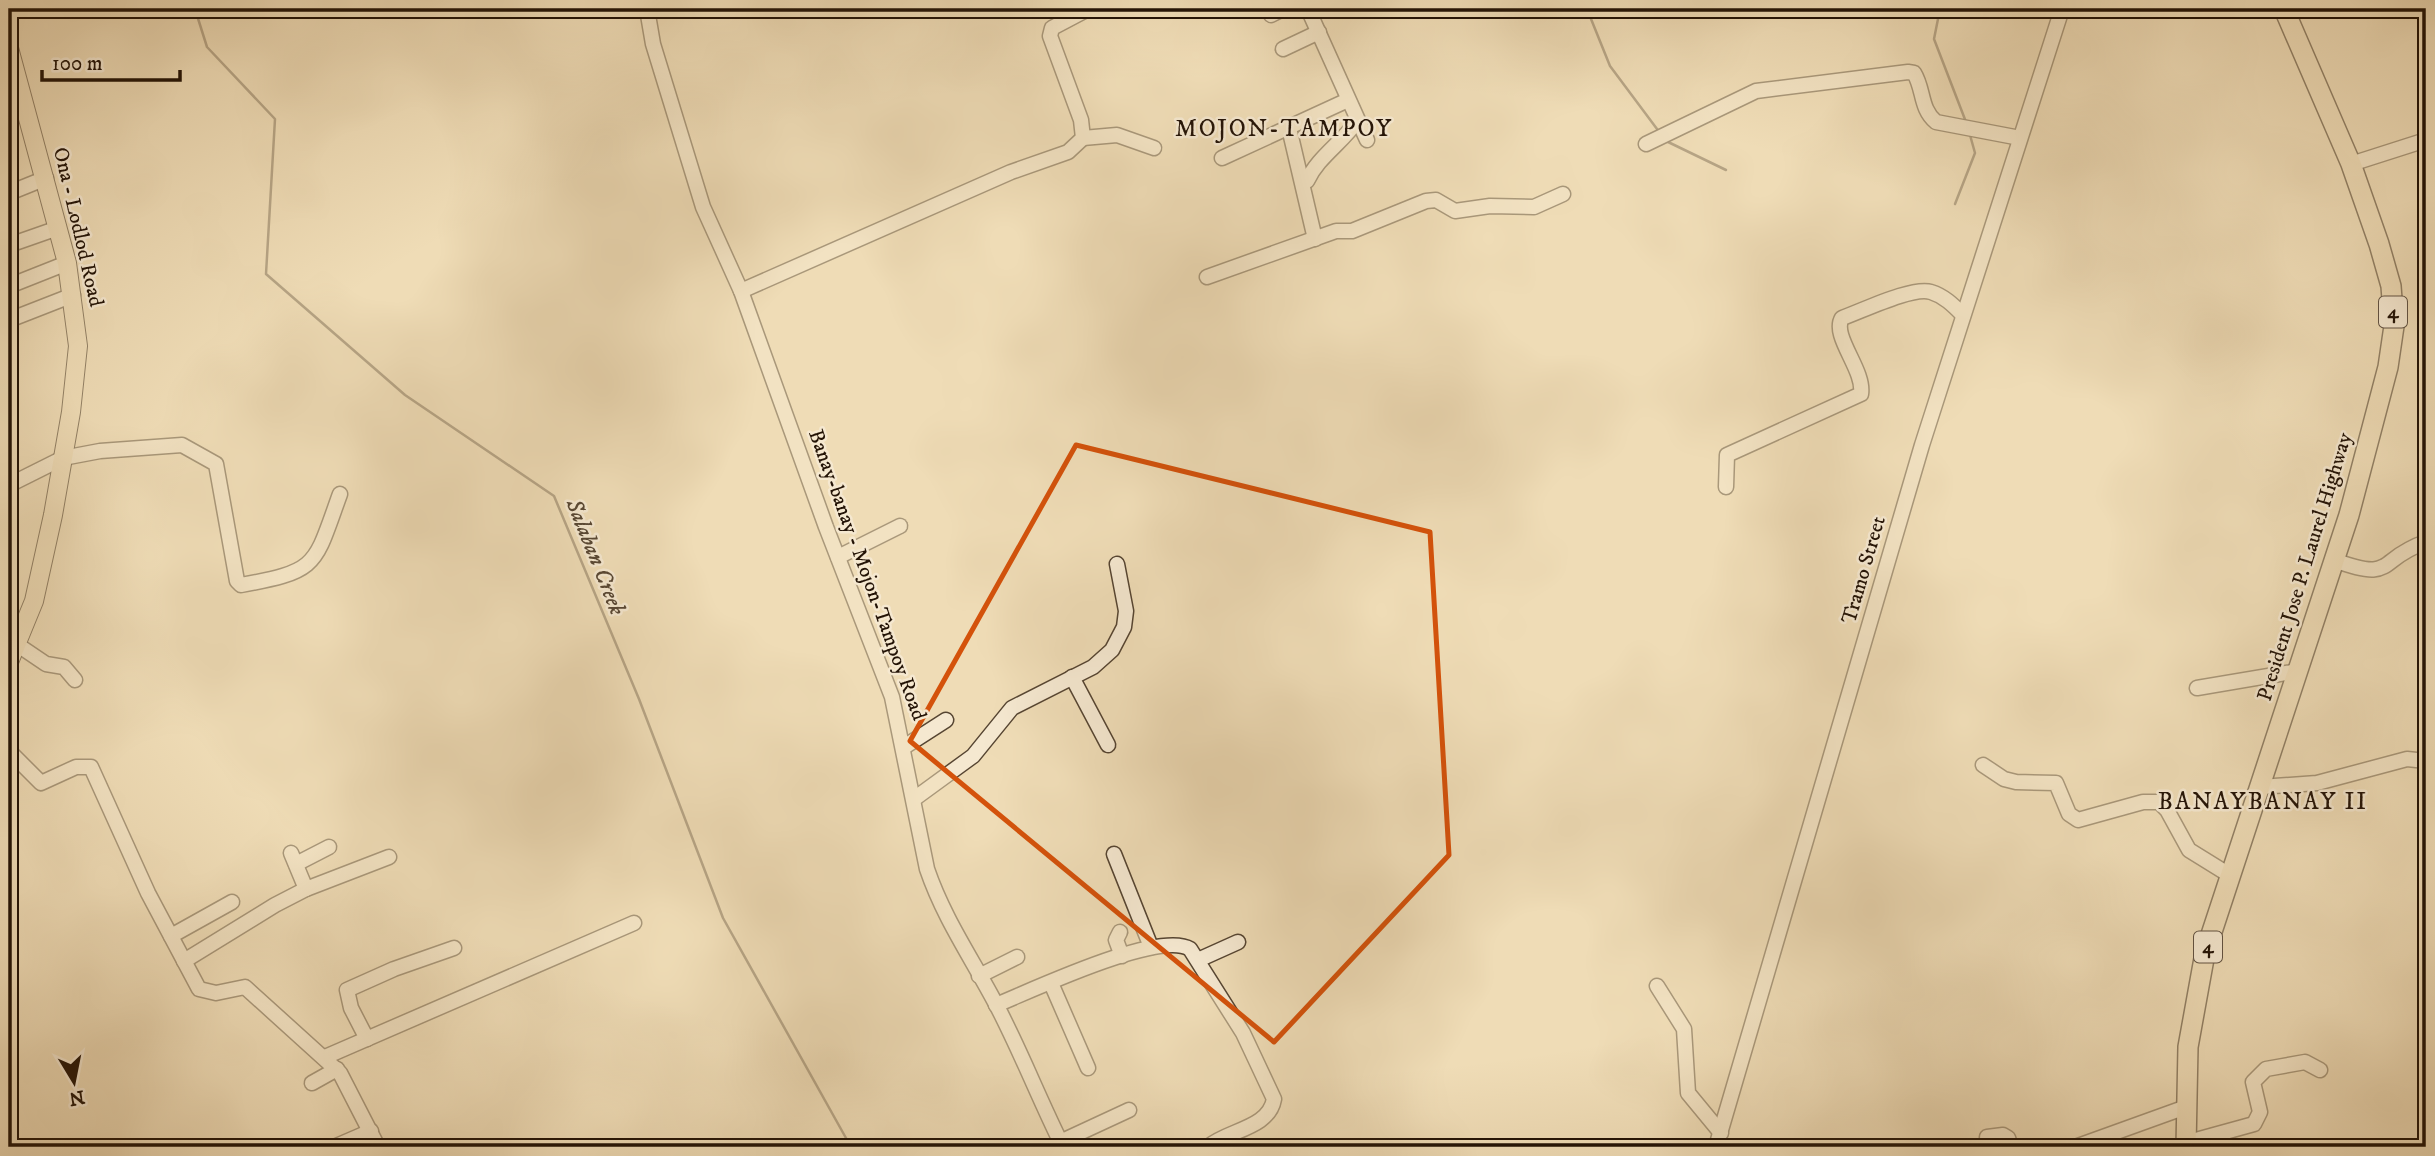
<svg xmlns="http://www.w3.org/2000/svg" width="2435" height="1156" font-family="'IM FELL DW Pica',serif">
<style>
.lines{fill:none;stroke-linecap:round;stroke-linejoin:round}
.stream{stroke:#74634c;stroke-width:2.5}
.minor-casing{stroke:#564532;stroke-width:17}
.major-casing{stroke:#231306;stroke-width:20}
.highway-casing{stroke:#231306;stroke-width:22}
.minor{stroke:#f5e8d0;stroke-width:14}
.major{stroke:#efdcb6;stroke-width:18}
.highway{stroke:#efdcb6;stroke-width:19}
.marked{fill:none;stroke:#d4520b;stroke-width:5;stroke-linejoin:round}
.labels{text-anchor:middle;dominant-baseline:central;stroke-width:5;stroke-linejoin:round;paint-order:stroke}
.shield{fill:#f5e8d0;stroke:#625343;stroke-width:2}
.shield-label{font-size:19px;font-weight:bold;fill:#231306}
.street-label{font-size:21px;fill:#231306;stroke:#f5e8d0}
.water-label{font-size:23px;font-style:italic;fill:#594834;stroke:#f5e8d0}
.quarter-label{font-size:24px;letter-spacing:2px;fill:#231306;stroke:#f5e8d0}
</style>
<rect width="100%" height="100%" fill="#efdcb6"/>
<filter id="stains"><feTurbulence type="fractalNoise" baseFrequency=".00286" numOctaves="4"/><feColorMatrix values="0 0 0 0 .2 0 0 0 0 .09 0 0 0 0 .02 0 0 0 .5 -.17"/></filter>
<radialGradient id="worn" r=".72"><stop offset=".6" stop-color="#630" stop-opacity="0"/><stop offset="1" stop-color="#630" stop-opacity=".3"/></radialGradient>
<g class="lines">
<!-- stream -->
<g class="stream">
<path d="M195,9L207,47L275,119L266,274L405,395L554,496L639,699L723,918L851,1147"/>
<path d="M1587,9L1610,66L1660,133"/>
<path d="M1940,9L1934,39L1966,122"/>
<path d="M1666,141L1726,170"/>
<path d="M1955,204L1975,153L1970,135"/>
</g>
<!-- minor casing -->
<g class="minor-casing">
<g id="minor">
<path d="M647,9L653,44L703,207L741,291L826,527L892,697L927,869C944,919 973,960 997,1006C1021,1052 1040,1101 1063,1147"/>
<path d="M1308,9L1367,140"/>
<path d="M1271,15L1283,9"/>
<path d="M1283,49L1319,32"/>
<path d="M1289,128L1315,239"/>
<path d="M1083,138L1117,135L1154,148"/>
<path d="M1646,144L1756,91L1908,72L1914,73C1924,89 1920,109 1936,122L2020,138"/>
<path d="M1222,158L1348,100"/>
<path d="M2351,164L2426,140"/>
<path d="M1307,181C1318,157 1342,143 1357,121"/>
<path d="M9,193L46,178"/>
<path d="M18,242L58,228"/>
<path d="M1207,277L1336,231H1352L1426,201L1436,200L1455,211L1490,206L1534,207L1563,194"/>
<path d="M9,286L67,263"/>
<path d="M741,291L1011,172L1068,152L1083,138L1081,120L1050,36L1052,28L1088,9"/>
<path d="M9,320L73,295"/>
<path d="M9,485L63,458L100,451L182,445L216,464L237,581L241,585C319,571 314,566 340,494"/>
<path d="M1726,487L1727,455L1861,394C1865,370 1831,336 1842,318C1862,311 1913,286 1931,292C1944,296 1953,305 1962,314"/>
<path d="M838,557L900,526"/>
<path d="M2334,560C2396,583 2376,559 2426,542"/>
<path d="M9,639L46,664L64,667L75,680"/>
<path d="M1072,677L1108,745"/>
<path d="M2197,688L2298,671"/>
<path d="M904,747L946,720"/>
<path d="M9,751L41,783L76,767H91L148,893L199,989L216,993L245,987L340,1073L378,1147"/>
<path d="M1983,765L2004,779L2016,782L2056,783L2069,814L2078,820L2143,802H2159L2167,810L2189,850L2231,876"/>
<path d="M2260,787L2317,783L2407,759L2426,761"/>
<path d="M914,799L973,756L1012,708L1093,667L1112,650L1124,627L1126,611L1117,564"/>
<path d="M291,853L306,889"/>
<path d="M1114,854L1151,947"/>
<path d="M296,864L329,847"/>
<path d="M1120,932L1116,940L1122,956"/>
<path d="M171,936L232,902"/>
<path d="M1198,960L1238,942"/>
<path d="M184,961L275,905L306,889L389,857"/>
<path d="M979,976L1017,957"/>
<path d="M1051,983L1088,1068"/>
<path d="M1657,986L1684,1029L1688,1093L1721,1133"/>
<path d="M996,1005C1033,990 1159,930 1190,949L1243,1033L1274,1099C1269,1129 1227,1130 1208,1147"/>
<path d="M367,1039L351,1008L347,990L394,969L454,948"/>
<path d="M325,1057L634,923"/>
<path d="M312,1083L337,1069"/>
<path d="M1987,1137L2003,1135L2008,1138L2011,1147"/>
<path d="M1060,1142L1129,1110"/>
<path d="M2185,1143L2254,1124L2260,1112L2253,1082L2266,1069L2305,1062L2320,1070"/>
<path d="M334,1147L371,1131"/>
<path d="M1716,1147L1922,445L2062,9"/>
<path d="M2075,1147L2186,1107"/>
</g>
</g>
<!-- major casing -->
<g class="major-casing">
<path id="major" d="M9,48L67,263L78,346L71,412L53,515L34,601L9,662"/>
</g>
<!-- highway casing -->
<g class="highway-casing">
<path id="highway" d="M2186,1147L2188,1047L2205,953L2349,515L2388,367L2394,326L2391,286L2379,244L2351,164L2284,9"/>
</g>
<!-- minor -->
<use href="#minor" class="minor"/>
<!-- major -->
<use href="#major" class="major"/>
<!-- highway -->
<use href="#highway" class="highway"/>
</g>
<!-- marked area -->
<path d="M0 0H2435V1156H0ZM1076,445L1430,532L1449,855L1274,1042L910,741Z" fill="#efdcb6" fill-opacity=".55" fill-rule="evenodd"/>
<path class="marked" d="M1076,445L1430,532L1449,855L1274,1042L910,741Z"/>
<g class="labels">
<!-- shield labels -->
<g class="shield">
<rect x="2379" y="296.5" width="28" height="31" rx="5"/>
<rect x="2194" y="931.5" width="28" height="31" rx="5"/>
</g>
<g class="shield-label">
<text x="2393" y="312">4</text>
<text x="2208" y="947">4</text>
</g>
<!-- street labels -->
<g class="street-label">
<text transform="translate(78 227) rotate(77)">Ona - Lodlod Road</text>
<text transform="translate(2305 567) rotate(-73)">President Jose P. Laurel Highway</text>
<text transform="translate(1864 570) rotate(-74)">Tramo Street</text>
<text transform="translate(867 575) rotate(70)">Banay-banay - Mojon-Tampoy Road</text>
</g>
<!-- water labels -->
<g class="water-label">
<text transform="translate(595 557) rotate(68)">Salaban Creek</text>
</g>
<!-- quarter labels -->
<g class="quarter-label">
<text x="1284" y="129">MOJON-TAMPOY</text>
<text x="2263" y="802">BANAYBANAY II</text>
</g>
</g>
<!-- margin -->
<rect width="2435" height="1156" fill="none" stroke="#efdcb6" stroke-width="35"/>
<rect x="10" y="10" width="2414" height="1135" fill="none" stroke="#231306" stroke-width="3.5"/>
<rect x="18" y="18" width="2400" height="1121" fill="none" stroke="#231306" stroke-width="2"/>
<!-- north arrow -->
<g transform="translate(74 1082) rotate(170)" stroke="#f5e8d0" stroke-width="5" paint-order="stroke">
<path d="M0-5L12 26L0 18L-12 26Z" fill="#231306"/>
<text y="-10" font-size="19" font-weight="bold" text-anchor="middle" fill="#231306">N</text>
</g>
<!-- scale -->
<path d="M42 70v10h138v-10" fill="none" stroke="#231306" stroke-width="3.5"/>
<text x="52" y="70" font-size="21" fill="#231306" stroke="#f5e8d0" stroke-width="5" paint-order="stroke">100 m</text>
<rect width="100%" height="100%" filter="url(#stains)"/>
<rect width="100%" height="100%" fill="url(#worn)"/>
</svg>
